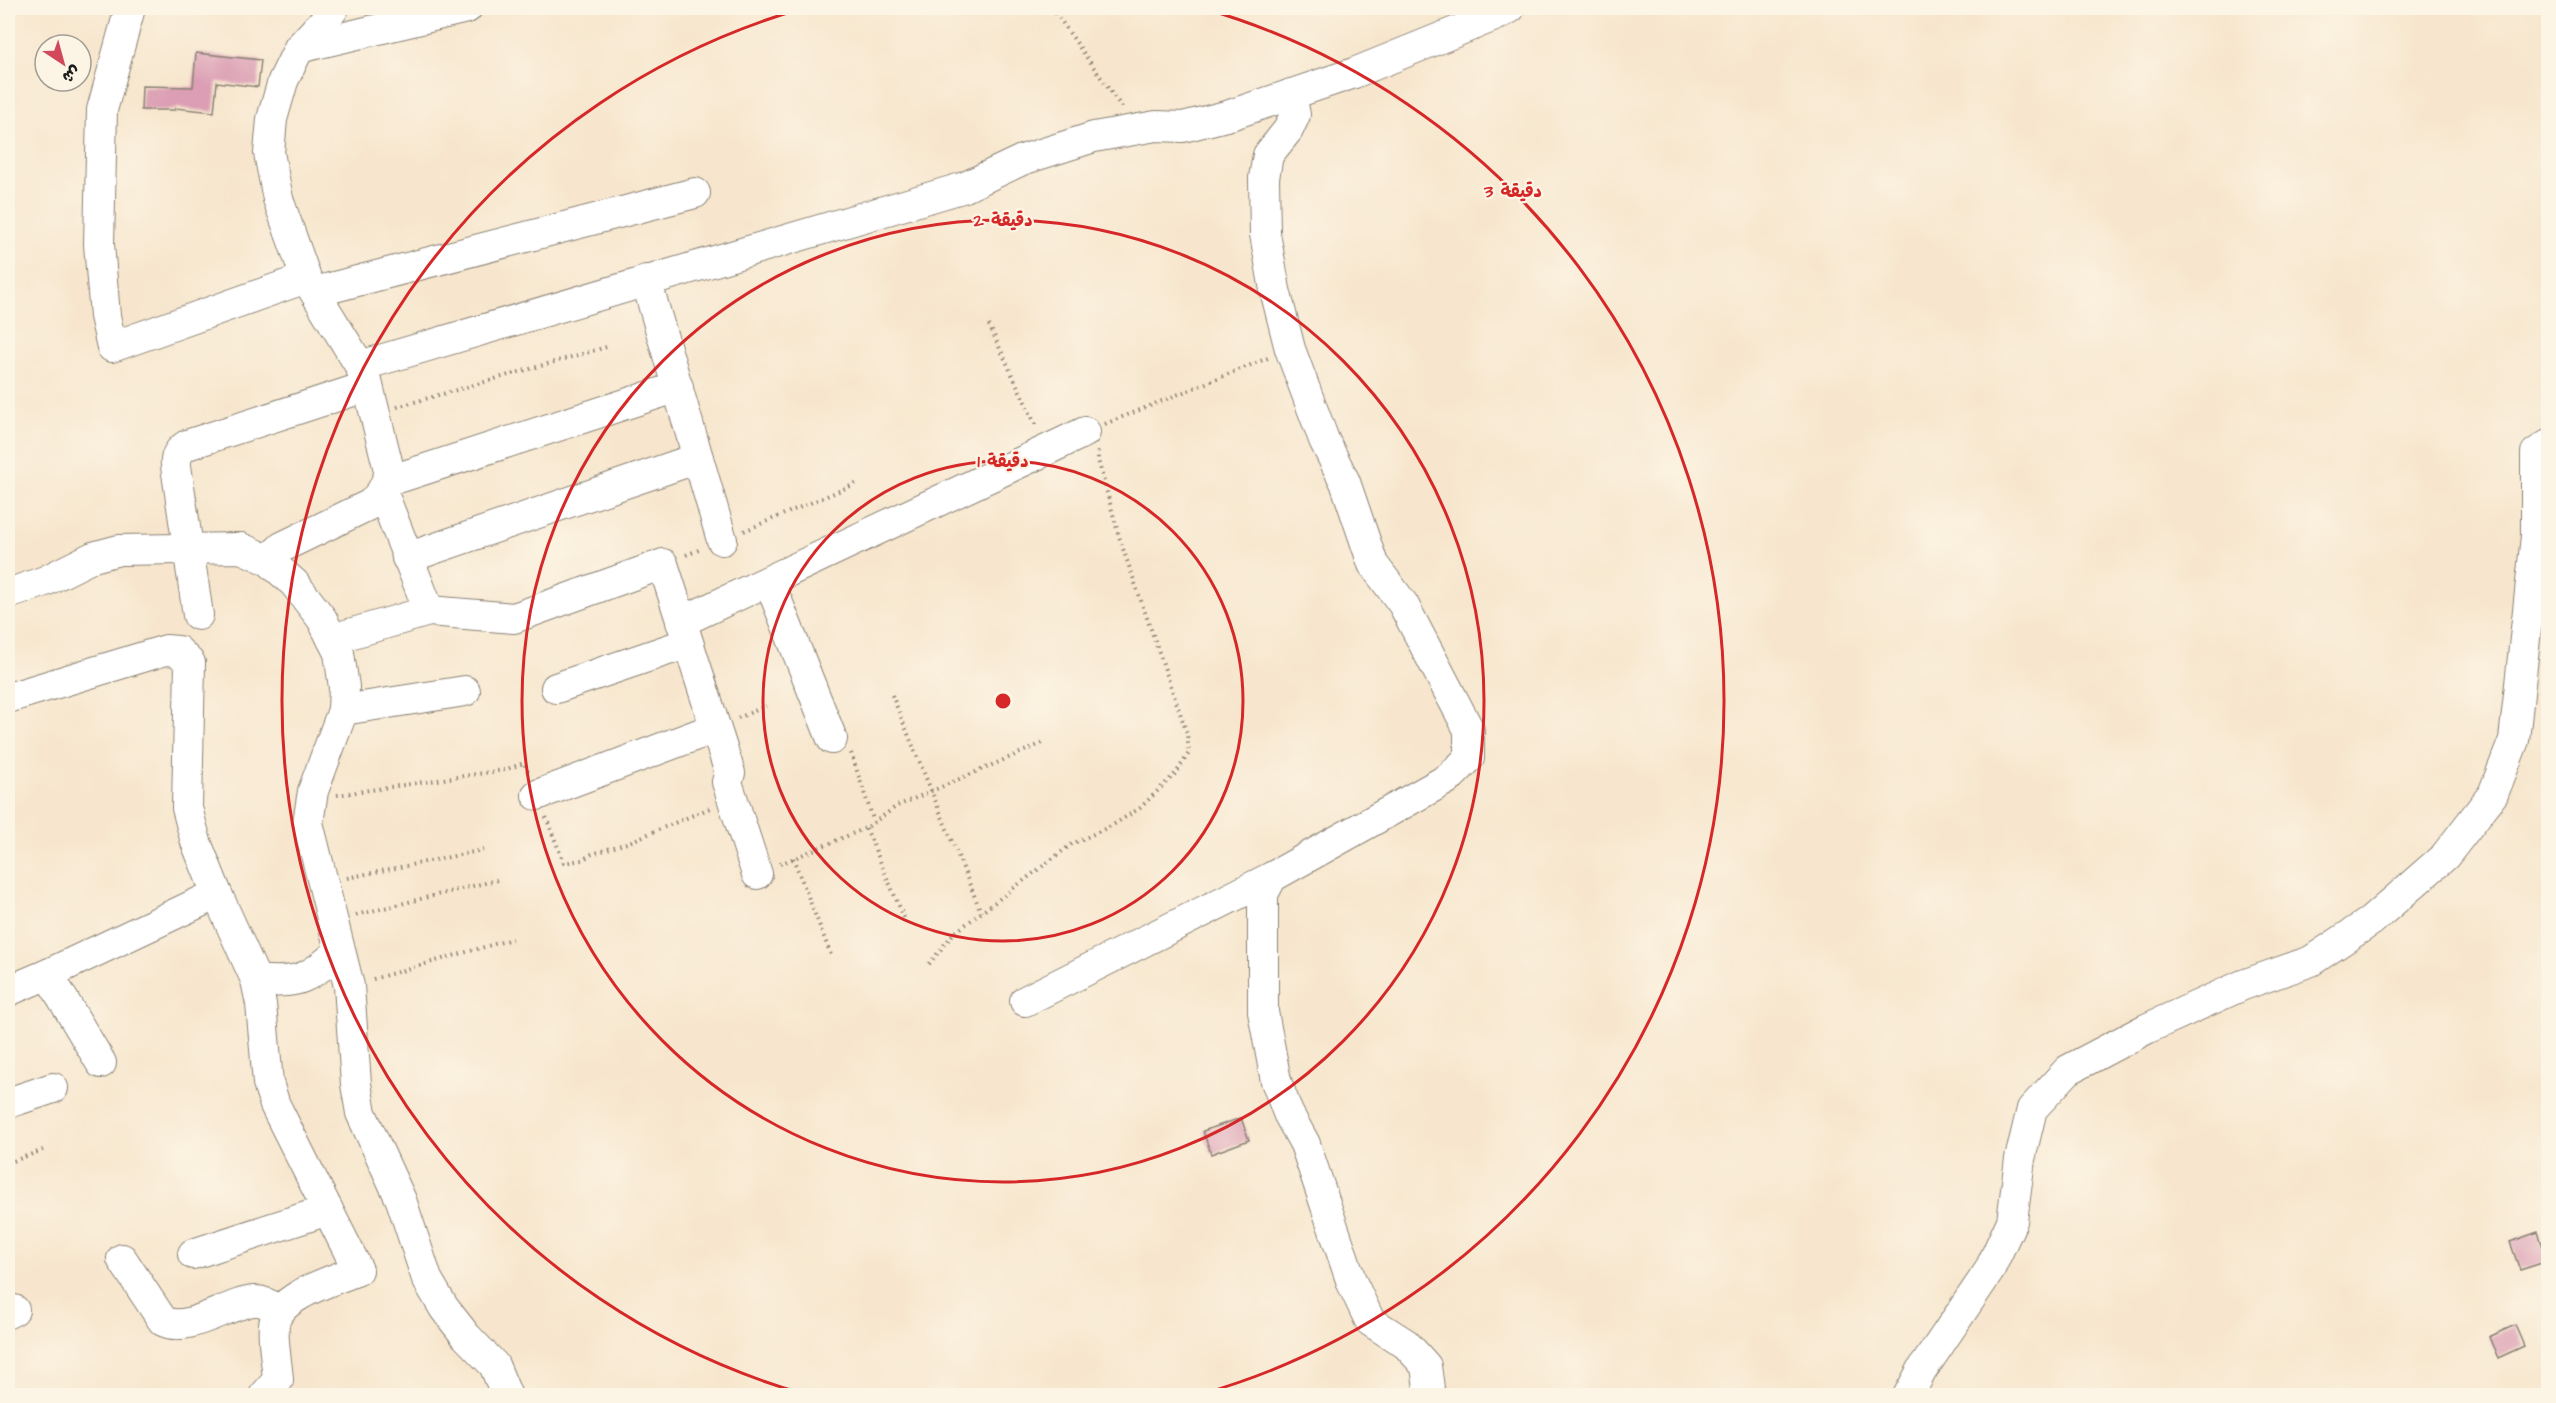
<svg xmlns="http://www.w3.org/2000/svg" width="2556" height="1403" font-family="'Architects Daughter','Playpen Sans Arabic',sans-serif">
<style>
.building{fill:#db9eb4}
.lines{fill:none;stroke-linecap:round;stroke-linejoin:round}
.minor-casing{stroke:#8a8174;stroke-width:32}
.path{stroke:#8a8174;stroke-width:4;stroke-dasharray:1.5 4.5;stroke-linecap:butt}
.minor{stroke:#fff;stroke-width:30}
.ring{fill:none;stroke:#d62828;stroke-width:3}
.centre{fill:#d62828;stroke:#fcf5e5;stroke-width:3}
.ring-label{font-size:18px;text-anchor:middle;font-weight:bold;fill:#d62828;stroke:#fcf5e5;stroke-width:4.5;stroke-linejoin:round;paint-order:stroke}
</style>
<rect width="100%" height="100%" fill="#fcf5e5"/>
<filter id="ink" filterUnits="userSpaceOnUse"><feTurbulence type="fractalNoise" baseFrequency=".0167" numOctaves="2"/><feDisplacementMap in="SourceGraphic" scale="12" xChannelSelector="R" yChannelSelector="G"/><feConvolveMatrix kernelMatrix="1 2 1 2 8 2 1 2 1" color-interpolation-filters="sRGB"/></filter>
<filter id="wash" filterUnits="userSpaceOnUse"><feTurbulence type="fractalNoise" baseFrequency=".008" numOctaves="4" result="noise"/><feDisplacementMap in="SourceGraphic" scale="24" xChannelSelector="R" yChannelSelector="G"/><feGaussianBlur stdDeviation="1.35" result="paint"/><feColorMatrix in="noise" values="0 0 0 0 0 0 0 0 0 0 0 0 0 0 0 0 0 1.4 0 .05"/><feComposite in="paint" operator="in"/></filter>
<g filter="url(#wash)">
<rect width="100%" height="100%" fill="#f7e6cd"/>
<g id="blocks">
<!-- building -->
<g class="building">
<path d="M196,53L261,60L258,87L217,82L214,112L175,108V110H141L142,86L193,87Z"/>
<path d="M1241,1118L1249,1140L1211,1154L1203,1131Z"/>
<path d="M2538,1232L2548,1261L2520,1270L2510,1242Z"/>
<path d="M2515,1325L2524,1346L2498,1358L2489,1337Z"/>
</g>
</g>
</g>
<g filter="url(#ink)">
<use href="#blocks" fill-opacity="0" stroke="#8a8174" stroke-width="1.5"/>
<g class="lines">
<!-- minor casing -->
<g class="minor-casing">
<g id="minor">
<path d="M130,8L102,110L99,244L105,316L112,347L306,278"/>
<path d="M299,48L467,8"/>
<path d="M1291,94L1295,115L1288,130L1268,155L1264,178L1265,234L1275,290L1290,349L1324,440L1345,482L1373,564L1403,604L1469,730V758L1449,778L1272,877L1263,894V1012L1276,1081L1288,1113L1305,1144L1352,1283L1370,1321L1406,1344L1426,1366L1430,1396"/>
<path d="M646,280L722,540"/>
<path d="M315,292L695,193"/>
<path d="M360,366L965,187L1022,160L1094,137L1156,126L1183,127L1230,115L1354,73L1497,15L1510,8"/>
<path d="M390,474L401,477L678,387"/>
<path d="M382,491L429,611"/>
<path d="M407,558L698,458"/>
<path d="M268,560L282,547L371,504L382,491L390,474L368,386L360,366L306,278L278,199L269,153L272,119L283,81L299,48L325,20L334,8"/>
<path d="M769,581L832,739"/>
<path d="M8,594L45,581L93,557L119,550L241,548L268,560L294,583L322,619L339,653L344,687L343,710L313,791L308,823L349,986L356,1084L361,1113L401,1200L427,1279L444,1308L466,1336L494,1365L507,1396"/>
<path d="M198,615L176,466C175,456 179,450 187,445L368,386"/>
<path d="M681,622L1085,432"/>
<path d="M332,639L429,611L514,618L663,564L730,773L727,782L757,874"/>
<path d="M556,688L688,643"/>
<path d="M8,698L166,650L178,651L190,663L187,808L196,842L217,894L256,980L261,1004L268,1083L275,1105L358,1270C335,1280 279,1295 274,1324C272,1341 277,1363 278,1380L264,1396"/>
<path d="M343,710L465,691"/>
<path d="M537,795L715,728"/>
<path d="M48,974L101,1063"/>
<path d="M256,980C299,985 308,978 340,951"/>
<path d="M8,991L48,974L217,894"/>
<path d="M1025,1001L1272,877"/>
<path d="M8,1103L53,1088"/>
<path d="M193,1254L328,1210"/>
<path d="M122,1259L163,1321C188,1334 228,1303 254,1301C262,1300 273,1306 280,1311"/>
<path d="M8,1313L14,1310"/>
<path d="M1908,1396L1922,1370L1989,1271L2012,1221L2020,1159L2032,1109L2068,1070L2146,1029L2243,985L2311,961L2371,921L2445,856L2493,794L2514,740L2536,536V453L2548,445"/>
</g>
</g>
<!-- path -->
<g class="path">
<path d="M1052,8L1123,109"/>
<path d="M989,325L1037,428"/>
<path d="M397,407L610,346"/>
<path d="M1105,424L1268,358"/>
<path d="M744,531L860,482"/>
<path d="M686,555L701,549"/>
<path d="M892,695L981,912"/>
<path d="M738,718L766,706"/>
<path d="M851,753L874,822"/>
<path d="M337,795L504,770L524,763L529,774"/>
<path d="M546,817L564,863L582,860L592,854L627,843L710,808"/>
<path d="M866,828L905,920"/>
<path d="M793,858L831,955"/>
<path d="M780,864L866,828L897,806L1043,743"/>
<path d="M347,878L483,850"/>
<path d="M356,915L497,880"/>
<path d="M929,964L953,934L1072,844L1113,825L1140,808L1176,773L1189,753L1187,733L1121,543L1098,460V451"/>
<path d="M373,979L512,939"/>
<path d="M8,1163L43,1150"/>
</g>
<!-- minor -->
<use href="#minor" class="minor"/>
</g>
</g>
<!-- distance rings -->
<g class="ring">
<circle cx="1003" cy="701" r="240"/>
<circle cx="1003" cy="701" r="481"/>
<path d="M804 1394A721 721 0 0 1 804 8M1202 8A721 721 0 0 1 1202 1394"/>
</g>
<circle cx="1003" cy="701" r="9" class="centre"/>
<g class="ring-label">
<text x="1513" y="197">3 دقيقة</text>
<text x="1003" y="226">2 دقيقة</text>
<text x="1003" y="467">1 دقيقة</text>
</g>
<!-- margin -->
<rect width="2556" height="1403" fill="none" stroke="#fcf5e5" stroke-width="30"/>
<!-- north arrow -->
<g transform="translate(63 63) rotate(144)"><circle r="28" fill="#fcf5e5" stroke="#a29e95" stroke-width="1.5"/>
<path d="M0-4.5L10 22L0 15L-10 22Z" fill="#d1495b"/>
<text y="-9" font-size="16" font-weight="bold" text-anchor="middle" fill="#1c1c1c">ش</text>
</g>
</svg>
